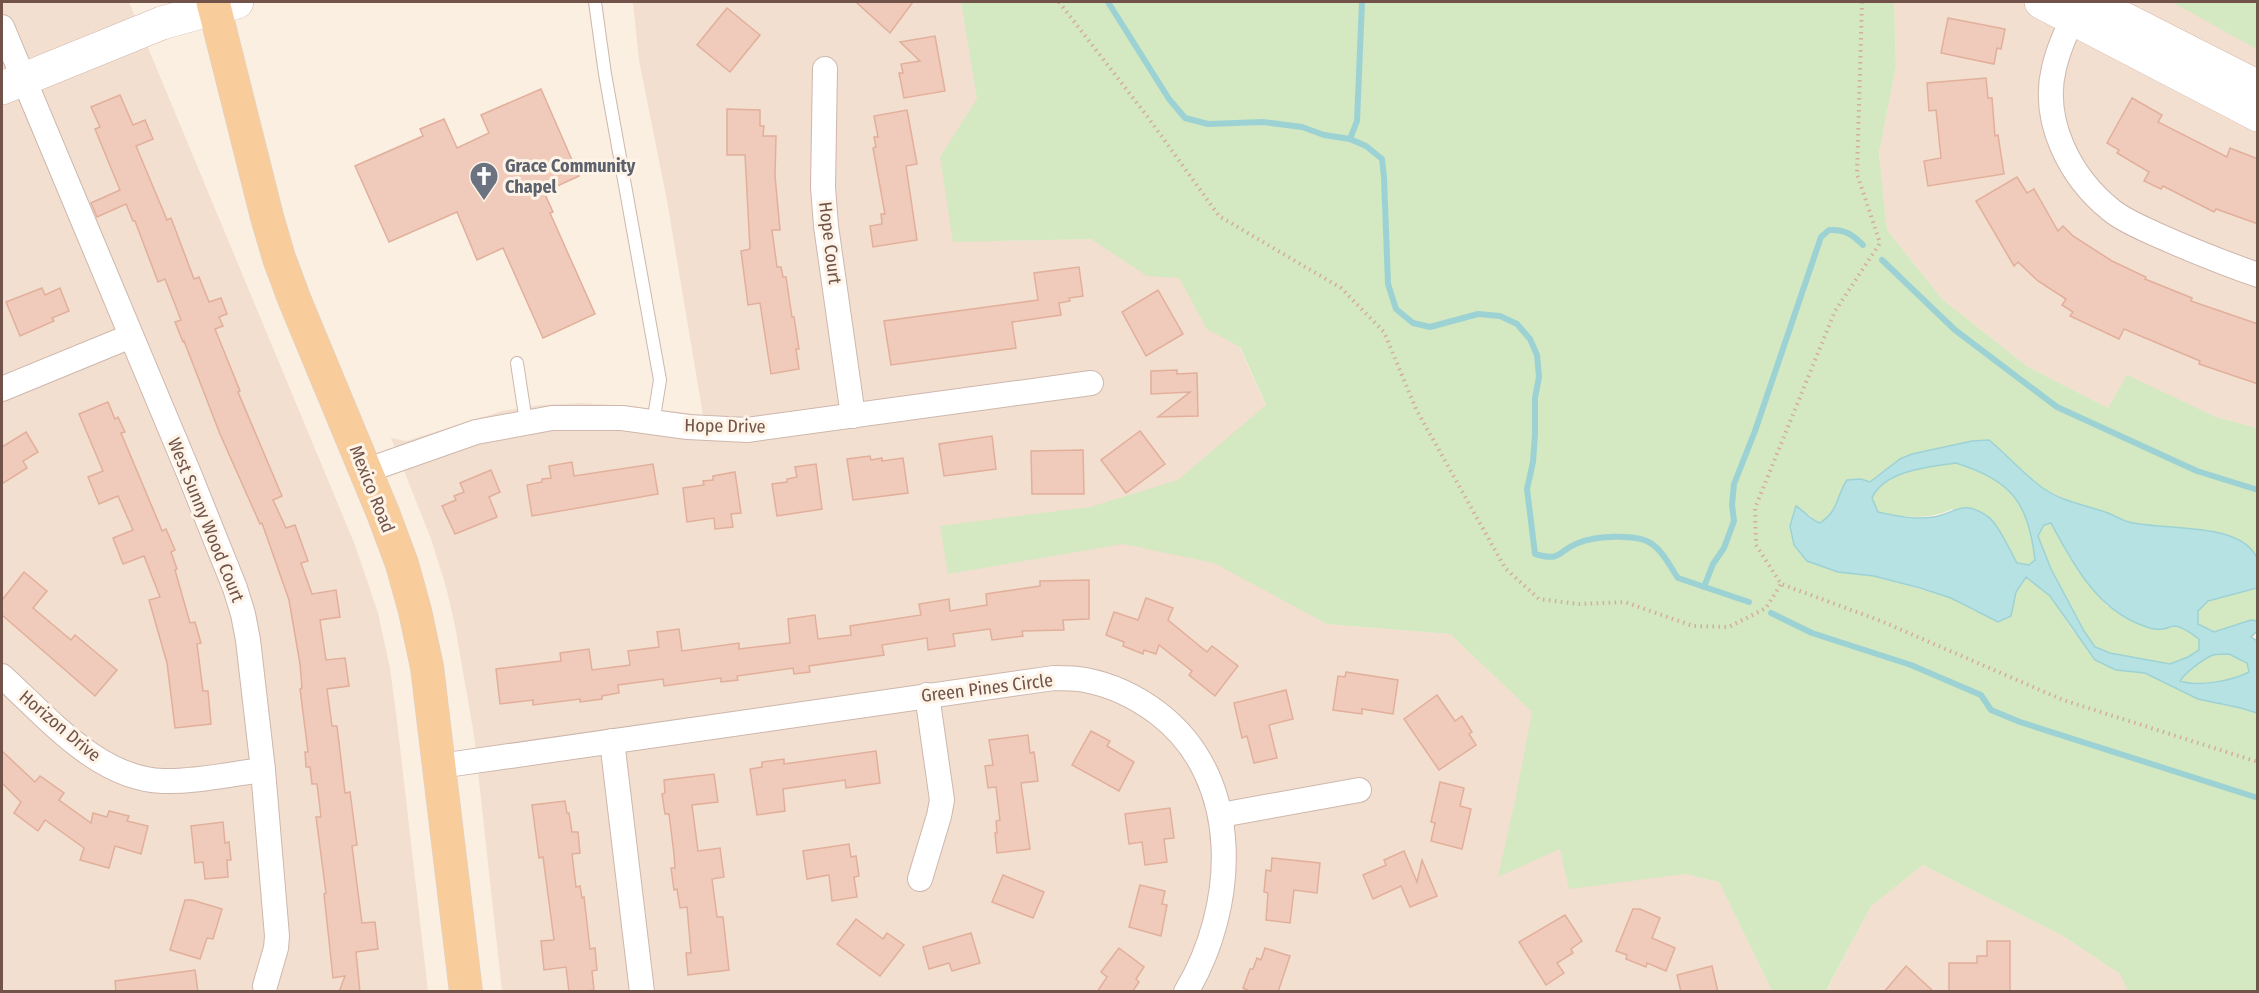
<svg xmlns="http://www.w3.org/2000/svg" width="2259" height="993" font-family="'Fira Sans Condensed',sans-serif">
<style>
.residential{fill:#f2dfd0}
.green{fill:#d4e8c1}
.water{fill:#b7e2e4;stroke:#9dd2d5;stroke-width:1.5;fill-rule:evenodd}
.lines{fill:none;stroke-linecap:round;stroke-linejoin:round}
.stream{stroke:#9dd2d5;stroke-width:6}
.building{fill:#f0caba;stroke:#e2af9b;stroke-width:1.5}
.lane-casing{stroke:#ceb7ac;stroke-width:14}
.street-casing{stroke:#ceb7ac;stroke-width:26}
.secondary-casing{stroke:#d1b6a9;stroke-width:34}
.primary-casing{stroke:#dad2d0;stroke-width:34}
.path{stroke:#d4ad9d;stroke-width:4;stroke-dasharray:1.5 4.5;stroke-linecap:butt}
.lane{stroke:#fff;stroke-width:12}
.street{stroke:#fff;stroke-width:24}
.secondary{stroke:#fff;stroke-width:33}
.primary{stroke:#f8cc9b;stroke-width:33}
.labels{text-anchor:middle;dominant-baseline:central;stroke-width:6;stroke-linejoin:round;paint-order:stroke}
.worship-label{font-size:18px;font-weight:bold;fill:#5b616d;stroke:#fef3e7;text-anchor:start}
.street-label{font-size:18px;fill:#715349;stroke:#fef3e7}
</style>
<rect width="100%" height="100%" fill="#fbefe1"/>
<!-- residential -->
<g class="residential">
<path d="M2,2H129L355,545L378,613L390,668L397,721L428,991L2,992Z"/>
<path d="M633,2H961L1001,241L1091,239L1202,264L1266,406L1222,543L1327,624L1450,634L1532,712L1685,874L1719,882L1772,991H502L474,735L455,626L446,587L431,539L391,438L406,441L502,411L541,405L582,403L629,406L703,415L667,201L639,60Z"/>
<path d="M1894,2H2257V428L2216,417L2127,376L2108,408L2028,367L1943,300L1887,230L1879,153L1896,66Z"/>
<path d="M1923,865L2063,936L2120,974L2238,992H1826L1871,906Z"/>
</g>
<!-- green -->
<g class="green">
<path d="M961,2H1894L1896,66L1879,153L1887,230L1943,300L2028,367L2108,408L2127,375L2216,417L2257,428V558L2255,554L2152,525L2129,522L2107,513L2079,505L2042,488L1989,440C1955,441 1898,462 1870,482L1861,479L1840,491L1836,508L1820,523L1814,521L1809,514L1794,545L1807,561L1838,572L1874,576L1951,598L1974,611L2011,616L2016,592L2026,577L2050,596L2073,631L2116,670L2145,673L2168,684L2257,713V991H2128L2120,974L2063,936L1923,865L1871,906L1826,991H1772L1719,882L1685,874L1569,889L1560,849L1498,877L1515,801L1532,712L1450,634L1327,624L1214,563L1123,544L948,574L940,526L1090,507L1178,480L1266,405L1240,347L1207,329L1179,278L1147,276L1091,239L953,242L940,157L977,99Z"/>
<path d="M2172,2H2257V49L2251,46Z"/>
<path d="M1956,463C2013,482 2028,501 2035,560L2029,565L2017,563L2000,534L1952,509C1926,521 1905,517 1878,512L1872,498C1884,470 1930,467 1956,463Z"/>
<path d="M2051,523L2075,565L2107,606L2164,629C2178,623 2187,631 2199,639L2200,650L2188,657L2170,664L2110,653L2095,647L2084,631L2051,569L2038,536L2044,525Z"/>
<path d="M2257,588V621L2251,620L2214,632L2198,624V611L2208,601Z"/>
<path d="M2229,654L2248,663L2249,672C2231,681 2199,686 2180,681C2186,672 2203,659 2213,655C2218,654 2224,654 2229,654Z"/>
</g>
<!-- water -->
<path class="water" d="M1989,440C2007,455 2022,472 2040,486C2059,501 2086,505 2108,513C2115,516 2122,520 2129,522C2164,531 2240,521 2257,558V588L2208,601L2198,611V624L2214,632L2251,620L2257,621V631L2251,637L2257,641V713L2241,708L2198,699L2145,673L2116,670L2095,660L2050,596L2026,577L2016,592L2011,616L1998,622L1951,598L1920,588L1874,576L1838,572L1807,561L1794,545L1790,526L1796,506C1804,511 1812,521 1820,523C1840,509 1835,498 1847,480L1861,479L1870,482L1900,459L1912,454L1972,441ZM1956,463C2012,481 2028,502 2035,560L2029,565L2017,563C2010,551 1998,523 1987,516C1962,499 1956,513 1934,517C1916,520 1896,516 1878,512L1872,498C1884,470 1930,467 1956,463ZM2051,523C2073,564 2097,610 2144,626C2149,628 2157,630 2162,629C2167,629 2170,626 2175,626C2184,627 2192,634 2199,639V650L2188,657L2170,664L2110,653L2095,647L2084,631L2051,569L2038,536L2044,525ZM2229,654L2247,663L2249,672C2232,681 2198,687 2180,681C2186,672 2203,659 2213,655C2218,654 2224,654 2229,654Z"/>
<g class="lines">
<!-- stream -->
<g class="stream">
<path d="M1108,2L1169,99L1185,118L1208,124L1263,122L1302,127L1324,135L1350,139L1366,146L1382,159L1384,177L1388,284L1396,309L1413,323L1430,327L1478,314L1500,316L1517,324L1530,339L1537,355L1539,377L1535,398V434L1533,462L1527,489L1535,554C1563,562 1557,551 1578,543C1595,536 1637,533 1652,544C1664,552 1670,567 1678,578L1749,602"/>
<path d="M1350,139L1357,121L1362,2"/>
<path d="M1882,260L1955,330L2057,407L2197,471L2258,490"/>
<path d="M1704,587L1713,564L1724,548L1734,521L1732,505L1734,484L1755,431L1821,237L1829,230C1844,229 1852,234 1863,245"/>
<path d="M1771,613L1812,633L1911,665L1981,695L1991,710L2020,722L2258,798"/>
</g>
</g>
<!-- building -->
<g class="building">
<path d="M856,2H913L890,33Z"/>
<path d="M727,8L760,35L730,72L697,45Z"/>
<path d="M1948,18L2005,29L2001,49L1997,48L1994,64L1941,53Z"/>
<path d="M935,36L945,91L904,98L899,73H903L901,64L920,61L900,42Z"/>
<path d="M1986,78L1988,98H1992L1995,136L1998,135L2004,174L1928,186L1924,161L1941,158L1936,110L1929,111L1927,83Z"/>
<path d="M541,89L579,176L544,192L553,212L550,213L595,314L543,338L503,248L477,260L457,212L389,242L355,166L423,136L420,129L444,119L457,148L489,133L481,115Z"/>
<path d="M120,95L133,125L145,120L153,139L136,146L167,220L171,218L194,279L199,277L209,302L221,298L227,314L219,317L223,326L215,329L240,391L238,392L282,496L273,500L286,528L295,525L308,561L301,563L312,594L336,590L340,617L320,620L326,660L345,658L349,686L327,689L332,726H337L345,793L350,792L357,845L352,846L362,923L375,922L378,949L356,952L360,992H339L345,976L333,978L324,894L326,893L316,817H321L317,784H312L310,767H306L305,752H308L300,689L302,688L300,664L289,600L262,523L260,524L220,434L184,341L183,342L175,322L181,320L165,279L158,282L135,221H133L126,204L97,217L91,203L120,190L95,129L100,127L91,107Z"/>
<path d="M2132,98L2162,115L2158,122L2227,157L2230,148L2258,159V224L2216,209L2214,212L2163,186L2161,189L2144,181L2149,172L2117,153L2119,150L2107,143Z"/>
<path d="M727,109L760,110V126H764L763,136H776L775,176L780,230H772L777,267H781L783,277H786L792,317H794L799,349H796L799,369L771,374L760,303L748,305L741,251L750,249L745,155H727Z"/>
<path d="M907,110L917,164L906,166L917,240L873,247L870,226L882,224L881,214H885L873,148L876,147L874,137H878L874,116Z"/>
<path d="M2017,177L2027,193L2034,189L2058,231L2063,226L2073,236L2112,261L2146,277L2145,279L2192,298L2191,301L2258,324V384L2199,364L2200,361L2124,329L2119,339L2070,316L2073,312L2062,305L2066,299L2038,281L2018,262L2014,266L1976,201Z"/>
<path d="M1079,267L1083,296L1069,298L1070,301L1059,303L1061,315L1012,322L1016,348L891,365L884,321L1038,300L1034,273Z"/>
<path d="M42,288L45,295L60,288L69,311L52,318L54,321L20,336L6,302Z"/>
<path d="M1158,290L1183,334L1146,356L1122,312Z"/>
<path d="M1177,370V374L1197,373L1198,416L1158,417L1190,392L1151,394V371Z"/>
<path d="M108,402L115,419L118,417L125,432L121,433L158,521L162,531L166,529L175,550L171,552L177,569L175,570L190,623L195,622L201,643L197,644L203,691H208L211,724L175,728L167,663L149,600L160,597L144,556L123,564L113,538L133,530L118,496L99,504L88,477L103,471L79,414Z"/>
<path d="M1140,431L1165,464L1126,493L1101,460Z"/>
<path d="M26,432L38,452L23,461L27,468L2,484V447Z"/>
<path d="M992,436L996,469L944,476L939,444Z"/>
<path d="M1083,450L1084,494H1032L1031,451Z"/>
<path d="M870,456L871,460L882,458V461L903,458L908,493L853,500L847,459Z"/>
<path d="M572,462L574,476L653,464L658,494L532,516L527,485L542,482V479L551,478L549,466Z"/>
<path d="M816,464L822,509L777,516L772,484L787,482V479L797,477L795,467Z"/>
<path d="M491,470L500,492L489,497L497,517L455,534L442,506L456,500L454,496L464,492L460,483Z"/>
<path d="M735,472L741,513L731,514L733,527L715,529L714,518L687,522L683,488L704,485L703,481L713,480V476Z"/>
<path d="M24,572L47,591L33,608L71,640L75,635L117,670L95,696L2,615V600Z"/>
<path d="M1089,580V619L1063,620L1064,630L1022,631L1023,636L992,640L990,629L953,634L955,646L928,650L927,638L882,645L884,655L809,666L810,672L794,674L793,668L737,676L738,680L721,682V678L664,686L663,679L618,685L619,693L602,696V699L580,702V699L533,705V700L500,704L496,669L561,661L560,653L589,649L592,670L630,665L628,651L659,647L657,632L679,629L682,651L739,643V649L790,643L788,619L815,615L818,639L851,635L850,626L921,615L919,604L949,599L950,611L987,605L986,594L1040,586V581Z"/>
<path d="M1146,598L1173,608L1168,620L1207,652L1212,646L1238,666L1215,696L1189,675L1192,671L1159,645L1156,654L1144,650L1143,654L1123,646L1124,642L1106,635L1114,612L1138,620Z"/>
<path d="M1346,672L1398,680L1393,714L1362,709V714L1333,710L1338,676L1345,677Z"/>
<path d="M1286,690L1293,719L1269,725L1277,758L1254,763L1247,736L1242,738L1234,703Z"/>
<path d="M1437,695L1455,721L1462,716L1472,732L1469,734L1476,745L1439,770L1404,719Z"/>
<path d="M1091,731L1110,741L1107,746L1134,762L1119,791L1072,765Z"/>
<path d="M1028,735L1030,753L1034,752L1038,781L1021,783L1030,849L997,853L995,833H997L996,821L1000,820L996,787L988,788L985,766L993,765L989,740Z"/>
<path d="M2,751L35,782L40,776L64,793L59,800L91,823L93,813L107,817L109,811L129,816L127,821L148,826L141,854L115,846L109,868L80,860L84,848L45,820L38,831L14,813L21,802L2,783Z"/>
<path d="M876,751L880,783L846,788L845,780L783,789L785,811L757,815L750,769L762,767V762L784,759V764Z"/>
<path d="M714,774L718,802L692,805L698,851L720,848L724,877L712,879L717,917H723L729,970L688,975L686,953H691L687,907L680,908L677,889L674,890L671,868H675L674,854L669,814H665L662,794L665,793L664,780Z"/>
<path d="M1440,782L1464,788L1460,806L1471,809L1462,849L1431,841L1435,823L1431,822Z"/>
<path d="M565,801L567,813H569L572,832H578L580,853L572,854L576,887L580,886L582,898L584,897L590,949L595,948L597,970L592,971L594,990L577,992H569L566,967L544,970L541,941L554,940L543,857L539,858L532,805Z"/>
<path d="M1170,808L1174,838L1164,839L1167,862L1145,865L1142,842L1129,844L1125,814Z"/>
<path d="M223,822L225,843L229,842L231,860H227L228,877L205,879L203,862L195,863L191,826Z"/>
<path d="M849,844L851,857L856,856L859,876L854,877L857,897L832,901L829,875L807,879L803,851Z"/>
<path d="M1404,851L1417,882L1422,860L1437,896L1410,907L1401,886L1373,899L1363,875L1386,865L1384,860Z"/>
<path d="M1272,858L1320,863L1317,893L1294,890L1290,923L1266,920L1268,893L1264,892L1266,870L1271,871Z"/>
<path d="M1003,875L1044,892L1033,918L992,902Z"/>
<path d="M1140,885L1165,891L1162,904L1167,905L1161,936L1129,927Z"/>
<path d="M185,900H192L222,909L213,939L207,938L200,959L170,950Z"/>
<path d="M1633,909H1640L1660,918L1652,938L1675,948L1666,971L1647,963L1646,967L1626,959L1627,955L1616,951Z"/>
<path d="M1565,915L1582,941L1571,949L1573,953L1557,963L1564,973L1546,985L1519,942Z"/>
<path d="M856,919L883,939L887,933L904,945L880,976L837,944Z"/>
<path d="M971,933L980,963L952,971L949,963L929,969L923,947Z"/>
<path d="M1987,941H2010V992H1949V963H1977V956H1987Z"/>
<path d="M1119,948L1144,967L1136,979L1139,982L1132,992H1097L1107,977L1101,972Z"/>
<path d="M1265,948L1290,956L1278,992H1252L1243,988L1250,969H1253L1257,958L1261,960Z"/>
<path d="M1712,966L1718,992H1681L1677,975Z"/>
<path d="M1906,966L1934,992H1884Z"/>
<path d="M195,970L198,992H116L115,981Z"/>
</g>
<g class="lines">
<!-- lane casing -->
<g class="lane-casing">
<g id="lane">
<path d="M595,2L605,74L660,380L653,423"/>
<path d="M517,363L526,422"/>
</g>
</g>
<!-- street casing -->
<g class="street-casing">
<g id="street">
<path d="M2080,4C2069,25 2059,46 2054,68C2041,121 2070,177 2111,210C2123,220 2140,227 2155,234C2189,249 2223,263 2258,275"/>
<path d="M2,27L190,476L235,588L243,614L248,640L263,770L277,936L276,948L265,986"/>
<path d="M825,69L823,187L826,226L853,416"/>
<path d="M2,389L131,336"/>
<path d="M365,471L476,432L552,418H622L688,427L747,430L1091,383"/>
<path d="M2,676C47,717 98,779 163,781C196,782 230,774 263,770"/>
<path d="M612,741L642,992"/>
<path d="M440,766L1054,678C1064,678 1075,678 1085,680C1112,685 1138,698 1159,714C1244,780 1237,907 1186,992"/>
<path d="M1221,815L1359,790"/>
<path d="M920,879L939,816L942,800L927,695"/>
</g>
</g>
<!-- secondary casing -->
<g class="secondary-casing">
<g id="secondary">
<path d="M2041,2L2258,115"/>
<path d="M2091,2L2258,87"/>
<path d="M2,88L162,23L237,2"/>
</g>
</g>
<!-- primary casing -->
<g class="primary-casing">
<path id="primary" d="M213,2L267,217L279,258L295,301L383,513L402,564L415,611L427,667L466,992"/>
</g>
<!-- path -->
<g class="path">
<path d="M1059,2L1147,116L1219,216L1341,288L1384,332L1416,409L1505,568L1539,599L1579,604L1625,602L1693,626L1729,627L1766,608L1781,584"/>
<path d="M1862,2L1857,174L1880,243L1835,311L1755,508L1756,545L1781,584L1881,621L2063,700L2258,762"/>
</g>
<!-- lane -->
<use href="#lane" class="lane"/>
<!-- street -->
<use href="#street" class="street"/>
<!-- secondary -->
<use href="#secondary" class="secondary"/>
<!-- primary -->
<use href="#primary" class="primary"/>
</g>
<!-- icons -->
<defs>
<g id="church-pin" transform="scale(1.5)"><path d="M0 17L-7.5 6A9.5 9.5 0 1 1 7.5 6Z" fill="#6b7280" stroke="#fef3e7"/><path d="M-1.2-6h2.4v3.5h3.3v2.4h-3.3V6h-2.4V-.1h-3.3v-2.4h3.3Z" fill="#fff"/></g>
</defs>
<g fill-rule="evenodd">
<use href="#church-pin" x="484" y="176"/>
</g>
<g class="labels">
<!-- worship labels -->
<g class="worship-label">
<text x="505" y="166">Grace Community<tspan x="505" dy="21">Chapel</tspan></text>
</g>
<!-- street labels -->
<g class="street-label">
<text transform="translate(830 243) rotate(83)">Hope Court</text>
<text transform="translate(725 426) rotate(1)">Hope Drive</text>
<text transform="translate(372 489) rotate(68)">Mexico Road</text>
<text transform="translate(206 520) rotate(68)">West Sunny Wood Court</text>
<text transform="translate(987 688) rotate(-7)">Green Pines Circle</text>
<text transform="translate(60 726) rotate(40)">Horizon Drive</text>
</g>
</g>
<!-- border -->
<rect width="2259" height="993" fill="none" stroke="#715349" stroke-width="6"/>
</svg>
